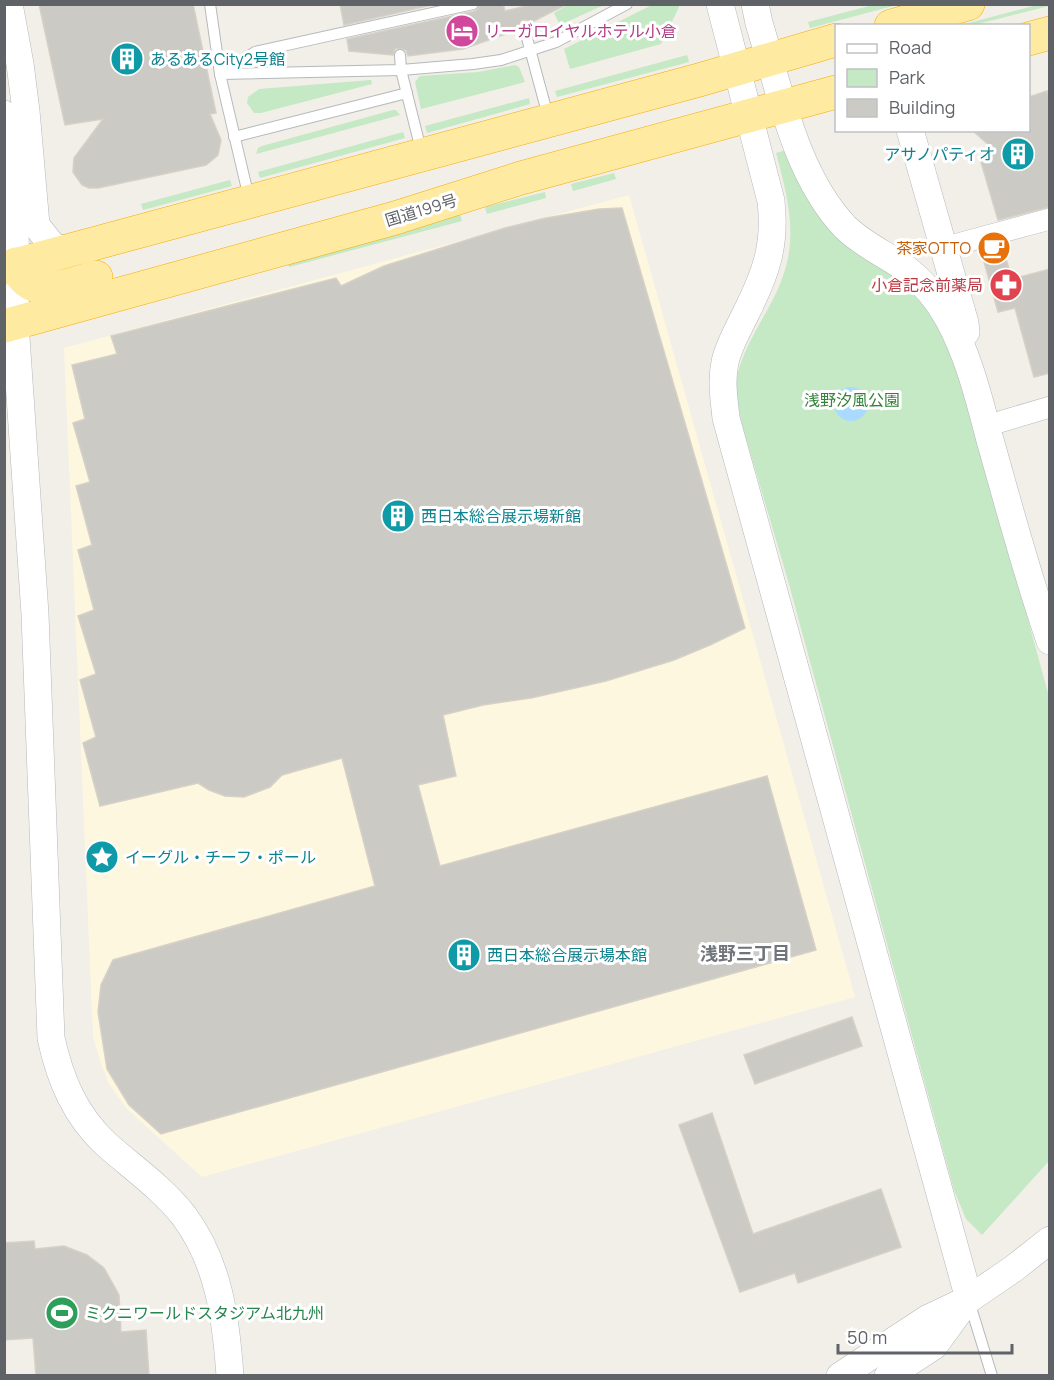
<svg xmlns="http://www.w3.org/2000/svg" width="1054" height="1380" font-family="Manrope,'Noto Sans JP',sans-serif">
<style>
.commercial{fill:#fef7e0}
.green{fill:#c5e8c5}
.water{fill:#aadaff}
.building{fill:#cccac5;stroke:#d6d1c6;stroke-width:1.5}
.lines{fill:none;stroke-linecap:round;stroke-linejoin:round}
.service-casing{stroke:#b5b8bc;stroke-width:12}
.minor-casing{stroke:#b5b8bc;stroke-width:22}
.tertiary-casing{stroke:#b5b8bc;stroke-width:28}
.trunk-casing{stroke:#f9ab00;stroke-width:34}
.service{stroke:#fff;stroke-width:10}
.minor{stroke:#fff;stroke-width:21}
.tertiary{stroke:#fff;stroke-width:27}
.trunk{stroke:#feeaa1;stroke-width:33}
.labels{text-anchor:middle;stroke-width:6;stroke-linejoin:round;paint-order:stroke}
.hotel-label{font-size:16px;fill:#b23c85;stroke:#fff;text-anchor:start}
.culture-label{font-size:16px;fill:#0d838f;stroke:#fff;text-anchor:start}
.street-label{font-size:16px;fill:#5f6368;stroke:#fff}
.food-label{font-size:16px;fill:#c56008;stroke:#fff;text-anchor:end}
.health-label{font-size:16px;fill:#be3a42;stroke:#fff;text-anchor:end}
.park-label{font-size:16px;fill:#348238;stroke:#fff}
.leisure-label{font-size:16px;fill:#27864d;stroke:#fff;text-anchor:start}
.neighbourhood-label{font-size:18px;font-weight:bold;fill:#70757a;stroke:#fff}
</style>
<rect width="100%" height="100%" fill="#f1efe8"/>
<!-- commercial -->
<polygon class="commercial" points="629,195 855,997 202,1177 126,1108 109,1084 100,1061 93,1036 64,348"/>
<!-- green -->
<g class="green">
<polygon points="569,4 604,4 604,5 560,25 554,13"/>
<polygon points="654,4 679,5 679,7 661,44 570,69 564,49"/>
<polygon points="873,5 897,5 810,28 808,22"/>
<polygon points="1037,5 1049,6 974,25 961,25"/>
<polygon points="687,55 689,62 557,97 555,91"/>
<polygon points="515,65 519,67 525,82 421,109 415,82 420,76 478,72"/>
<polygon points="371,80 372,84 261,113 254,113 247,103 248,97 259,89"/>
<polygon points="529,98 530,104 427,133 425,126"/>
<polygon points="393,110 396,110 400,115 256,154 258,148 262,146"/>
<polygon points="403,132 405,138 260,178 258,172"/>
<path d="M790 149 916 289 955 350 1049 697V1161L982 1235 966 1219 954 1190 787 577 743 428C739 411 734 389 738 372 749 332 780 300 788 258 795 222 785 187 776 153Z"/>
<polygon points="614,173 616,179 573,191 571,184"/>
<polygon points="230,180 232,186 143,210 141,204"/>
<polygon points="545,192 546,198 487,214 485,207"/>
<polygon points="460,214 462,221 289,267 287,262"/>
</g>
<!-- water -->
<circle class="water" cx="851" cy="404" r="17"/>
<!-- building -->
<g class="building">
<polygon points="39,4 193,4 216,113 210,114 221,140 218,155 206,165 98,188 89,188 82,185 73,172 74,158 103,119 65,125"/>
<polygon points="340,4 436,4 344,25"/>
<polygon points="480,4 503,4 505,11 535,4 567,4 530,23 526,20 522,20 517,25 517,30 463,49 408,56 406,50 400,48 395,49 393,55 349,51 347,39 475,11 478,9"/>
<polygon points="1047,91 1050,101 1050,207 998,220 981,162 991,147 972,130 1029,130 1029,97"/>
<polygon points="622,208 745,628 710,645 674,660 606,681 531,698 483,705 443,715 456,776 418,785 440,866 767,776 816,950 161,1134 129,1105 107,1069 98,1012 101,985 113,960 375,886 342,758 282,775 270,787 244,797 225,796 209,790 198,783 100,806 83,743 96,737 80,680 96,674 78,616 94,610 78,550 92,545 76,486 90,482 73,423 85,419 72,365 117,354 111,336 336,278 341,286 384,266 505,228 546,218 599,209"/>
<polygon points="1002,245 1012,279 1050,269 1050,373 1034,377 1015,308 998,312 981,251"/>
<polygon points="852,1017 862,1046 755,1084 744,1055"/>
<polygon points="712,1113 753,1234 881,1189 901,1247 798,1283 795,1273 740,1292 679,1125"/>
<polygon points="34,1241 35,1249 64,1246 87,1255 104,1268 119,1295 121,1332 146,1330 149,1376 36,1376 33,1338 4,1340 4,1243"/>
</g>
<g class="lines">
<!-- service casing -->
<g class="service-casing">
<g id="service">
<polyline points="210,4 220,74 249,198"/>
<polyline points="524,27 548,116"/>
<polyline points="400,55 401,70 421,150"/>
<polyline points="220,74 401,70 473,64 501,60 556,42 627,4"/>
<polyline points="220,74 255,52 473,4"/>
<polyline points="234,137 407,93"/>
<polyline points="969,1301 992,1376"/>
</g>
</g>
<!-- minor casing -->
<g class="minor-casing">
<g id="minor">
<polyline points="943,248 1050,219"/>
<polyline points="986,426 1050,407"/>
</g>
</g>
<!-- tertiary casing -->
<g class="tertiary-casing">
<g id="tertiary">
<polyline points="9,4 20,64 26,111 36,225 51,244 56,248 71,250"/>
<path d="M720 4 771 201C776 245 766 273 747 311 739 328 729 344 725 362 721 381 724 399 726 418L969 1299"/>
<path d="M755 4 759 23C780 91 795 174 845 227 862 244 885 254 905 268 923 282 938 299 949 320 969 357 979 399 990 440 1009 507 1027 575 1050 641"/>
<path d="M4 114 14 202 16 264 15 323 35 614 51 1038C60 1079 75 1116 107 1145 133 1168 162 1188 184 1216 219 1263 226 1319 230 1376"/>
<polyline points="910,130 965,323 966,332"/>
<polyline points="840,1376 927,1319 969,1299 1013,1269 1050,1240"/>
<polyline points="888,1376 934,1346 966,1302"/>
</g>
</g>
<!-- trunk casing -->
<g class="trunk-casing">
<g id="trunk">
<polyline points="891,26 968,4"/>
<polyline points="1028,39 1050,33"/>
<path d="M16 264C30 302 67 285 96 277"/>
<polyline points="4,268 699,80 836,40"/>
<polyline points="4,326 395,218 521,178 836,92"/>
</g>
</g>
<!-- service -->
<use href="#service" class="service"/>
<!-- minor -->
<use href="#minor" class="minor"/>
<!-- tertiary -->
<use href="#tertiary" class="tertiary"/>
<!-- trunk -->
<use href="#trunk" class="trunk"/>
</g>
<!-- icons -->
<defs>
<g id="hotel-disc" transform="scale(1.725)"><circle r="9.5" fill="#d1479c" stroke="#fff"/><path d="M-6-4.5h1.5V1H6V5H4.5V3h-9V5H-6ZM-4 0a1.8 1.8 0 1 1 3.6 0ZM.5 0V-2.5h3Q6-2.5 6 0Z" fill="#fff"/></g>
<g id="building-disc" transform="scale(1.725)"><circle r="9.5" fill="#0f9aa8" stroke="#fff"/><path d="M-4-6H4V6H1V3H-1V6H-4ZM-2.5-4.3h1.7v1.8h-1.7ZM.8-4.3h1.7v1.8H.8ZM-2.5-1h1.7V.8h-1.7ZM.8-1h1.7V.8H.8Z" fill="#fff"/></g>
<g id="cafe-disc" transform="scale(1.725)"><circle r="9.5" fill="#e8710a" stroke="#fff"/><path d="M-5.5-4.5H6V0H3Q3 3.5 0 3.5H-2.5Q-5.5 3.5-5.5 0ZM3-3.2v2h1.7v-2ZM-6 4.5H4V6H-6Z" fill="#fff"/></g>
<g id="pharmacy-disc" transform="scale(1.725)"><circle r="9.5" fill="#e0444e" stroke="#fff"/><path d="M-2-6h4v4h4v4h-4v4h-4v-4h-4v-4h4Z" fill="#fff"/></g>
<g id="sight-disc" transform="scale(1.725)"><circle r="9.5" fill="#0f9aa8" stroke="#fff"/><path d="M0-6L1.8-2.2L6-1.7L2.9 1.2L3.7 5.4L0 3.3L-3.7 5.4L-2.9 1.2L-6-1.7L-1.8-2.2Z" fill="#fff"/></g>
<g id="stadium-disc" transform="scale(1.725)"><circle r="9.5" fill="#2e9e5b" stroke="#fff"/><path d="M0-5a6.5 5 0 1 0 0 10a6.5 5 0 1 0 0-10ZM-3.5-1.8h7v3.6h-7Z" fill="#fff"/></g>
</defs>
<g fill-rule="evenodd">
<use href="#hotel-disc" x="462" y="31"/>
<use href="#building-disc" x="127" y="59"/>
<use href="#building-disc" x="1018" y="154"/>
<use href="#cafe-disc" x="994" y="248"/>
<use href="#pharmacy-disc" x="1006" y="285"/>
<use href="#building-disc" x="398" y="516"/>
<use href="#sight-disc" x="102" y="857"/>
<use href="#building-disc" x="464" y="955"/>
<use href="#stadium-disc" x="62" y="1313"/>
</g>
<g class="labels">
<!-- hotel labels -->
<g class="hotel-label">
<text x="485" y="37">リーガロイヤルホテル小倉</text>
</g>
<!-- culture labels -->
<g class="culture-label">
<text x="150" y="65">あるあるCity2号館</text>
<text x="995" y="160" text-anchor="end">アサノパティオ</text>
<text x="421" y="522">西日本総合展示場新館</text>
<text x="125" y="863">イーグル・チーフ・ポール</text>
<text x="487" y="961">西日本総合展示場本館</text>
</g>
<!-- street labels -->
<g class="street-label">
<text transform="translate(421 210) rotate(-17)" y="6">国道199号</text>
</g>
<!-- food labels -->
<g class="food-label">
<text x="971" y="254">茶家OTTO</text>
</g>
<!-- health labels -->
<g class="health-label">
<text x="983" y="291">小倉記念前薬局</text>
</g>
<!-- park labels -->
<g class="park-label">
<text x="852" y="406">浅野汐風公園</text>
</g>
<!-- leisure labels -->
<g class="leisure-label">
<text x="85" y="1319">ミクニワールドスタジアム北九州</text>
</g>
<!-- neighbourhood labels -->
<g class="neighbourhood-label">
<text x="745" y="960">浅野三丁目</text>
</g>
</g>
<!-- border -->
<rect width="1054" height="1380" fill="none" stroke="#5f6368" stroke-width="12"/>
<!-- legend -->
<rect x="835" y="24" width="195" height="108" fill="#ffffff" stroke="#bfc1c3" stroke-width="1.5"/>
<rect x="847" y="44" width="30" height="9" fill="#ffffff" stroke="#bfc1c3" stroke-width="1.5"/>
<text x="889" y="54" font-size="18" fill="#5f6368">Road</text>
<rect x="847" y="69" width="30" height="18" fill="#c5e8c5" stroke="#bfc1c3" stroke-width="1.5"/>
<text x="889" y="84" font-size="18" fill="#5f6368">Park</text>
<rect x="847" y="99" width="30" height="18" fill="#cccac5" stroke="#bfc1c3" stroke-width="1.5"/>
<text x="889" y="114" font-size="18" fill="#5f6368">Building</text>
<!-- scale -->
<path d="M838 1344v9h174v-9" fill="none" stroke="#5f6368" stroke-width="3"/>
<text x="847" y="1344" font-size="18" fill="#5f6368" stroke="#ffffff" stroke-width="4.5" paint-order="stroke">50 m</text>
</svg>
